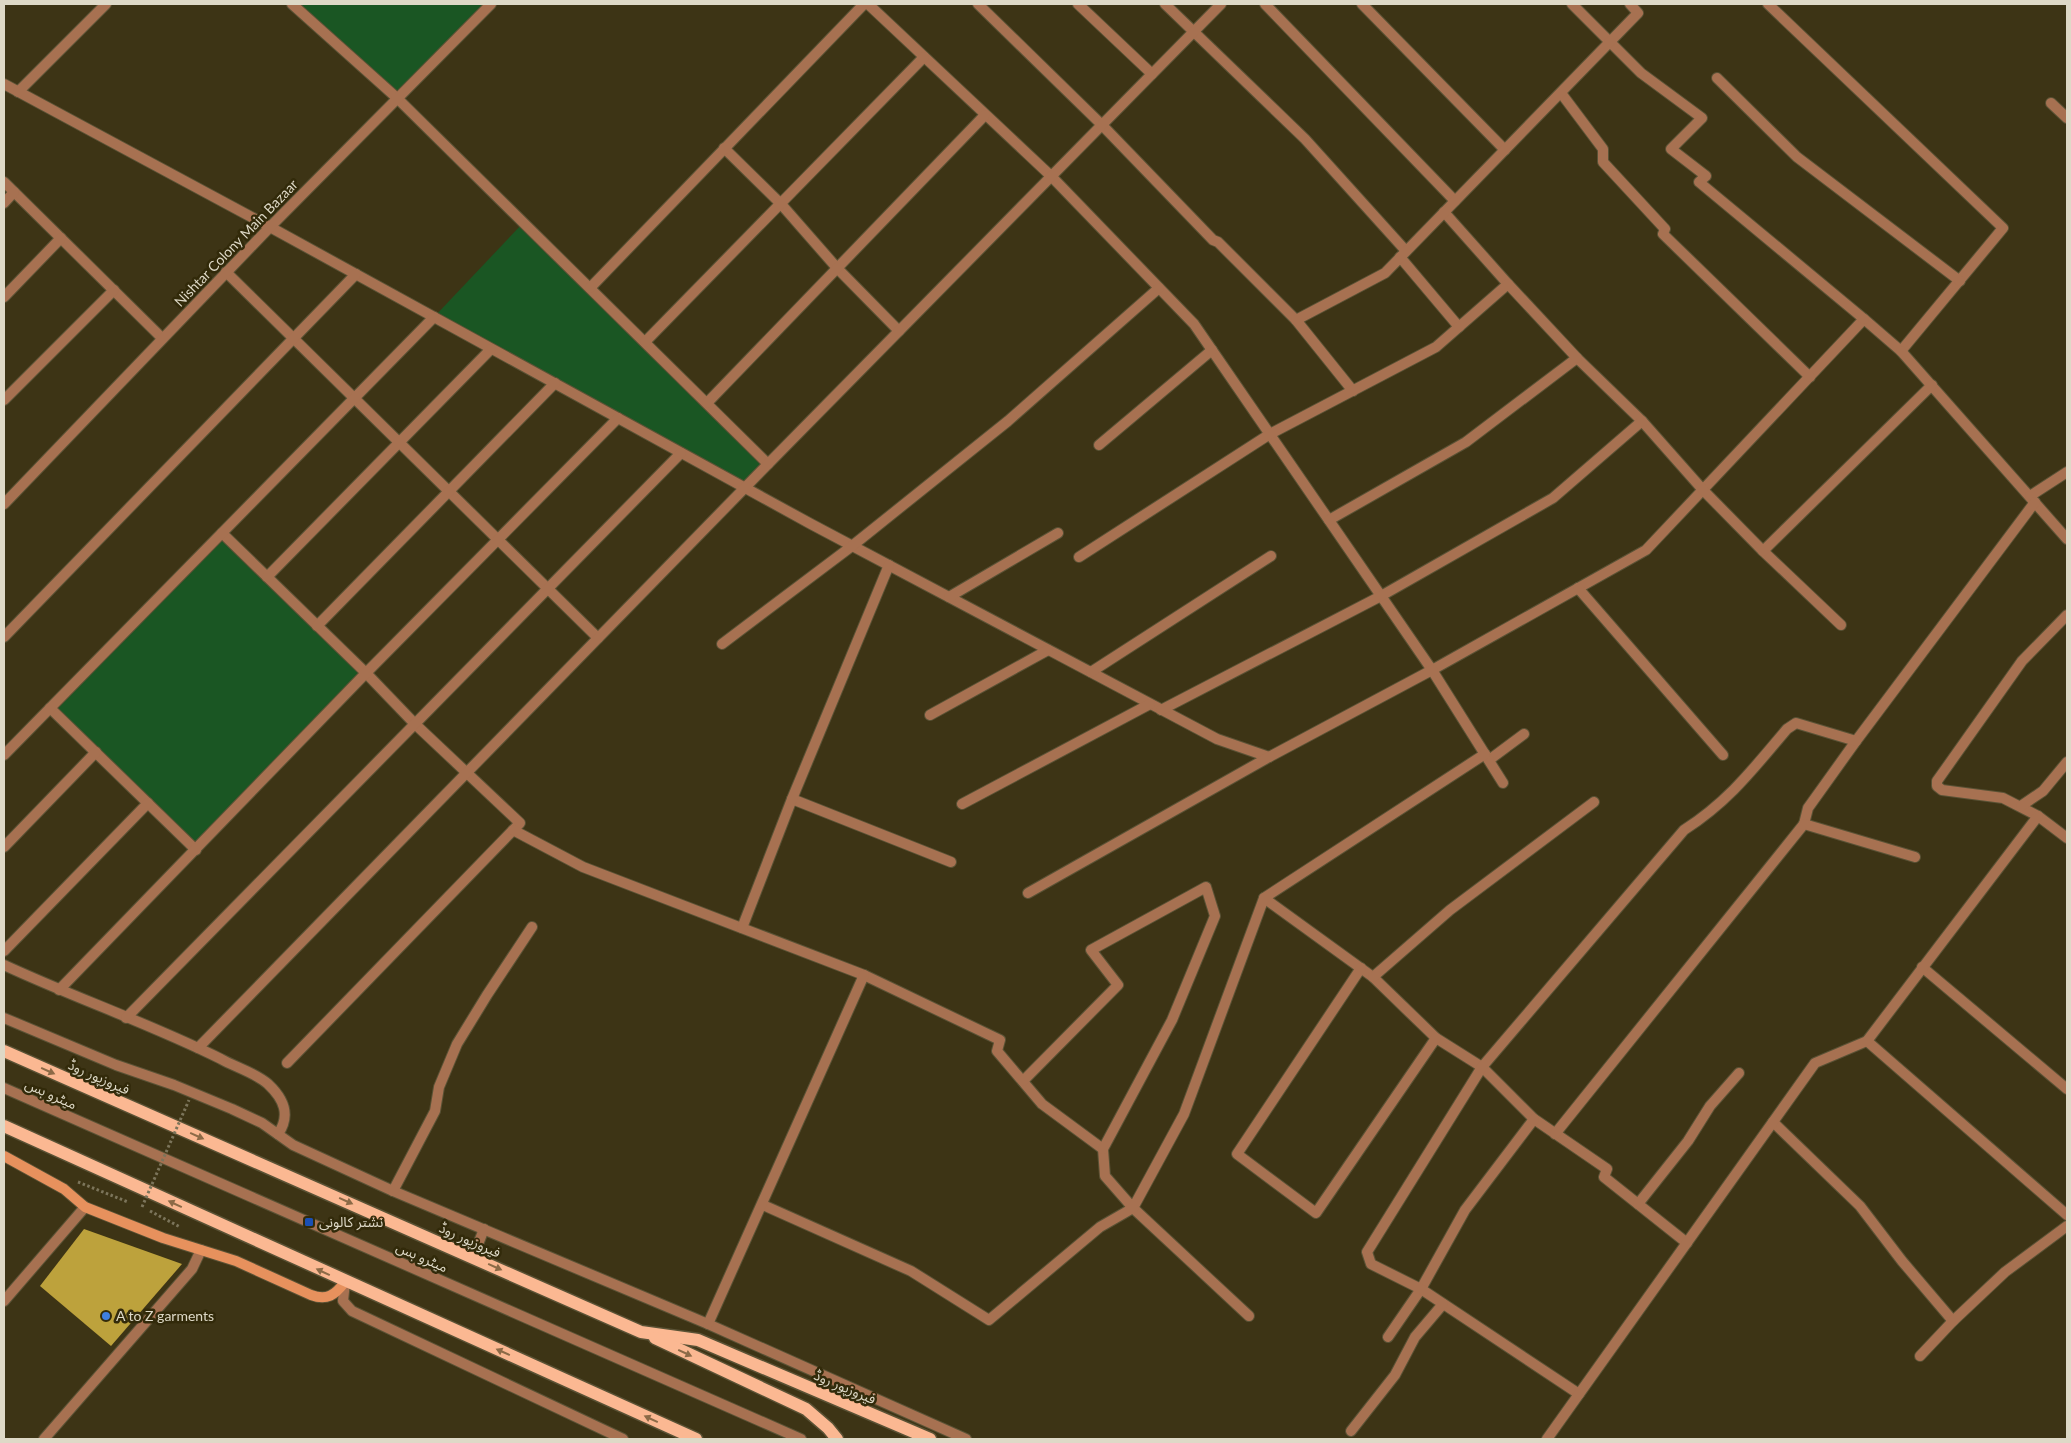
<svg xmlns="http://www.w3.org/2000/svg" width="2071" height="1443" font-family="Lato,'Noto Sans Arabic',sans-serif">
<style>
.green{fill:#1a5623}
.building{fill:#bda23c}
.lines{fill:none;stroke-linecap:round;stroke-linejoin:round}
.lane-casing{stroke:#5a5235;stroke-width:12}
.street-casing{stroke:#5a5235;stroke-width:12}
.secondary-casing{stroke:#5a5235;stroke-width:12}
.primary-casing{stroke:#5a5235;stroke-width:15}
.path{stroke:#7c755b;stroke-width:3;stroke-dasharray:2.5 2.5;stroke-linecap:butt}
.lane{stroke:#a77151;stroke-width:10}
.street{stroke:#a77151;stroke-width:10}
.secondary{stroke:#e7915d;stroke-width:10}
.primary{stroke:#fbb892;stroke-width:12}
.path-bridge{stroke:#7c755b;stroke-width:3;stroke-dasharray:2.5 2.5;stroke-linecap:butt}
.oneway{fill:#8c6a47}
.transit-dot{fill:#1a4fb4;stroke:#322a0a;stroke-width:2}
.shop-dot{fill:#3f7fe0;stroke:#322a0a;stroke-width:2}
.labels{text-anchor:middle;stroke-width:5;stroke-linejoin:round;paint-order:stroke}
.street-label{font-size:14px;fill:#ded9c7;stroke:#322a0a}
.poi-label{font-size:14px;fill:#ded9c7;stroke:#322a0a;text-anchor:start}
</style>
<rect width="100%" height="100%" fill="#3d3415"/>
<!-- green -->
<g class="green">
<polygon points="292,4 491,4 397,98"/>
<polygon points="523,223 768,464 745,487 434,317"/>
<polygon points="222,533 366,673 196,850 50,708"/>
</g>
<!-- building -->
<polygon class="building" points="84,1229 182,1264 111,1346 40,1286"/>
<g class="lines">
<!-- lane casing -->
<g class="lane-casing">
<g id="lane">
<polyline points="4,1088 801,1439"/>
<polyline points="345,1282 343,1301 352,1311 623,1439"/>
</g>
</g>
<!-- street casing -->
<g class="street-casing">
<g id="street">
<polyline points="292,4 397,98 768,464"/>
<polyline points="868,4 1051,176 1194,324 1432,670 1646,550 1864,319 1901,351 2003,228 1768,4"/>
<polyline points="978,4 1102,125 1213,240 1218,242 1296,320"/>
<polyline points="1078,4 1152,74"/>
<polyline points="1165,4 1305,139 1406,251"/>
<polyline points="1265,4 1455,201"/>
<polyline points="1362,4 1505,150"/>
<polyline points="1572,4 1641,73 1702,118 1671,149 1706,176 1699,182 1864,319"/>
<polyline points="1717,78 1797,157 1960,281"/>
<polyline points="4,84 270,227 811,524 1217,739 1269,757"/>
<polyline points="18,92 106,4"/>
<polyline points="1561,93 1603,149 1603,162 1665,229 1663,234 1810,377"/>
<polyline points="2051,103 2067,118"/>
<polyline points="724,148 781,204 837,268 899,331"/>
<polyline points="4,182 162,338"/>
<polyline points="4,203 14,192"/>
<polyline points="1444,212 1508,284"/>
<polyline points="1400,257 1459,327"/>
<path d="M226 272C350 394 474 516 598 638"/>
<polyline points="590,288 864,4"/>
<polyline points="4,297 61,238"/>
<polyline points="645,342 924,57"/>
<polyline points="1901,351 2067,539"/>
<polyline points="1353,391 1296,320 1385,273 1638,13 1630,4"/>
<polyline points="4,400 114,290"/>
<polyline points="707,403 985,115"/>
<polyline points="1099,445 1212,350"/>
<polyline points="2030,496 2067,472"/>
<polyline points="4,504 270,227 491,4"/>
<polyline points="1329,520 1466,442 1577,358 1642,421"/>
<polyline points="222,533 366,673 415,724 520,823 287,1063"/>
<polyline points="1763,551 1841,625"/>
<polyline points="1079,557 1270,434 1436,347 1508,284 1577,358"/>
<polyline points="267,577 491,349"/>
<polyline points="1578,588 1723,755"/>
<polyline points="949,597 1058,533"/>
<polyline points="2067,615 2022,661 1937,781 1937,786 1942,790 2003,798 2038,816 2067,838"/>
<polyline points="317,626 555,383"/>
<polyline points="4,637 356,274"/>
<polyline points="722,644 852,546 1008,421 1159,288"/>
<polyline points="1091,672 1271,556"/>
<polyline points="50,708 196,850"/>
<polyline points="1161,710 1381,596 1553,498 1642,421 1703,490 1763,551 1932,385"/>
<polyline points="930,715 1048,650"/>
<polyline points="4,755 434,317"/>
<polyline points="1489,760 1524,734"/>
<polyline points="792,799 951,862"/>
<polyline points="962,804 1150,704"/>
<polyline points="2021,806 2043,791 2067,762"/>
<polyline points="1804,824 1808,808 1856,741 2035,502"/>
<polyline points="513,830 583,867 864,975 1000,1040 997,1051 1042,1104 1103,1149 1105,1176 1133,1208 1249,1316"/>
<polyline points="4,847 96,752"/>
<polyline points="1028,893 1269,757 1432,670 1503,783"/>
<polyline points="1264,898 1373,977 1436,1038 1482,1067 1534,1119 1607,1169 1604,1177 1687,1243"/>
<polyline points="742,928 792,799 889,565"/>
<polyline points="4,951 148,803"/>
<path d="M4 965C75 998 151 1024 221 1059 235 1067 256 1073 268 1084 284 1099 291 1115 278 1134"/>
<polyline points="1922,967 2067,1089"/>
<polyline points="1361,968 1237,1154 1316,1213 1436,1038"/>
<polyline points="1373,977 1450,910 1594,802"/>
<polyline points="59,990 366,673 618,418"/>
<polyline points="4,1018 116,1065 174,1085 232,1109 262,1123 293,1145 393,1191 708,1324 966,1439"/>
<polyline points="126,1018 681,453"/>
<polyline points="1867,1041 2067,1215"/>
<polyline points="198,1048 768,464 1221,4"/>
<polyline points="1023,1081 1118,985 1091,950 1206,887 1215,916 1172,1020 1103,1149"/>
<polyline points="1773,1122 1860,1206 1902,1261 1953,1321"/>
<polyline points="1555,1134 1804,824 1915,857"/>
<polyline points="393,1191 435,1111 439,1087 457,1044 487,995 532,927"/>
<polyline points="1638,1204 1688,1141 1710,1106 1739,1073"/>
<polyline points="763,1205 911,1271 989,1320 1100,1227 1133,1208 1184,1114 1264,898 1485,754"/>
<polyline points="473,1257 484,1229"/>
<polyline points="4,1301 85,1207"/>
<polyline points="708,1324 864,975"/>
<polyline points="1388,1337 1421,1289 1465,1210 1534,1119"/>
<polyline points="1920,1356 1953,1321 2005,1272 2067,1226"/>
<path d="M1579 1394 1421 1289 1371 1264 1367 1252 1482 1067 1684 830C1729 801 1753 769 1787 729L1796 723 1856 741"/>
<polyline points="1351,1431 1395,1375 1415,1337 1443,1304"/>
<polyline points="44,1439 192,1269 201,1250"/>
<polyline points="1547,1439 1815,1063 1867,1041 2038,816"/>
</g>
</g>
<!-- secondary casing -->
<g class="secondary-casing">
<path id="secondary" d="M4 1156 64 1189 85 1207 163 1238 236 1261 311 1295C327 1301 335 1295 345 1282"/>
</g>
<!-- primary casing -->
<g class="primary-casing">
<g id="primary">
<polyline points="4,1051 641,1332 698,1340 930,1439"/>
<polyline points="4,1126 696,1439"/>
<polyline points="655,1338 806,1409 828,1428 837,1439"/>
</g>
</g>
<!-- path -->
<g class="path">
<polyline points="78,1182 128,1202"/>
<polyline points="150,1211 180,1227"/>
</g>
<!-- lane -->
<use href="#lane" class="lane"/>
<!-- street -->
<use href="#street" class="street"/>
<!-- secondary -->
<use href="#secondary" class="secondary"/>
<!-- primary -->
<use href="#primary" class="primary"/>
<!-- path-bridge -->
<polyline class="path-bridge" points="142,1207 189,1100"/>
</g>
<!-- one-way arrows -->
<defs><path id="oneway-solid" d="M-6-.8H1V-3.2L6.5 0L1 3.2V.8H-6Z" transform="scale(1.25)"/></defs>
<g class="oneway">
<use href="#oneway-solid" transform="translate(48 1071) rotate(24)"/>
<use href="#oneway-solid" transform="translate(197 1136) rotate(24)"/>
<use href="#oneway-solid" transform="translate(346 1201) rotate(24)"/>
<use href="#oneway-solid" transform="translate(175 1204) rotate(-155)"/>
<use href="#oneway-solid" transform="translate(495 1267) rotate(24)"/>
<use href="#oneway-solid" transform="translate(323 1272) rotate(-155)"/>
<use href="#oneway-solid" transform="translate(503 1352) rotate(-156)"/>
<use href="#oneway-solid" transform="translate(685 1353) rotate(25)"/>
<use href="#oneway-solid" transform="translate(651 1419) rotate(-155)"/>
</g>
<!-- markers -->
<rect class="transit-dot" x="304" y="1217" width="10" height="10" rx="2.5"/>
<circle class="shop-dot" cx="106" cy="1316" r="5"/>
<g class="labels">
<!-- street labels -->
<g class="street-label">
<text transform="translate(236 243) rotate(-46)" y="5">Nishtar Colony Main Bazaar</text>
<text transform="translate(99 1077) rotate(24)" y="5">فیروزپور روڈ</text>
<text transform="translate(51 1094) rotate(24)" y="5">میٹرو بس</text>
<text transform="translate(470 1240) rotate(24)" y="5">فیروزپور روڈ</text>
<text transform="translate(422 1257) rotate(24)" y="5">میٹرو بس</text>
<text transform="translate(845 1387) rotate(23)" y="5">فیروزپور روڈ</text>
</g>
<!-- poi labels -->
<g class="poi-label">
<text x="319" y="1227">نشتر کالونی</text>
<text x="116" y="1321">A to Z garments</text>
</g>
</g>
<!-- border -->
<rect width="2071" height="1443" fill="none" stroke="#ded9c7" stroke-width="10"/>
</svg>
